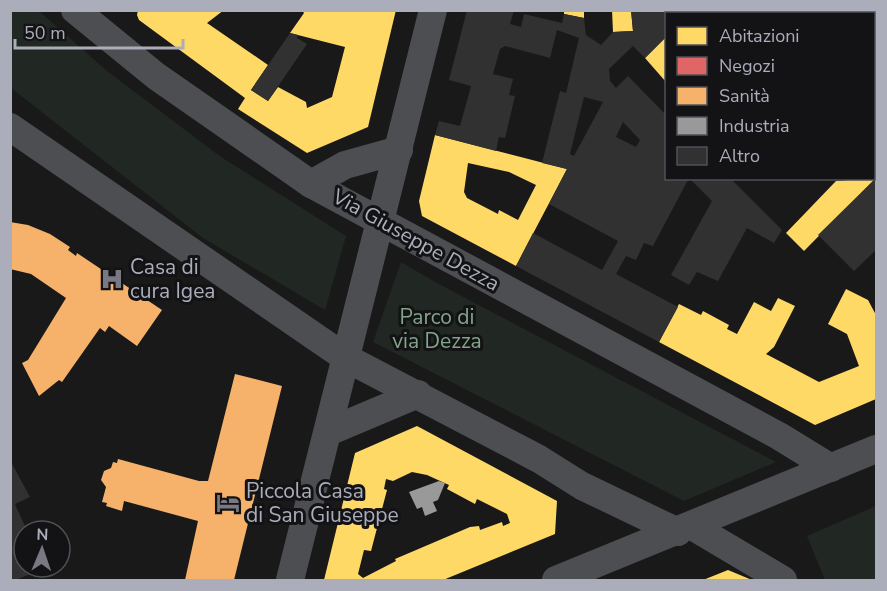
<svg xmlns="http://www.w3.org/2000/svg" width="887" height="591" font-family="'Nunito Sans',sans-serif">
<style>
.green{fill:#212823}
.homes{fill:#ffd966;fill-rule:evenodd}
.shops{fill:#e06666}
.health{fill:#f6b26b}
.industry{fill:#999}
.building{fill:#313131;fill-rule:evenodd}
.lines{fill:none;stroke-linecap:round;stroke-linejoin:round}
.minor{stroke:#4d4e52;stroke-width:28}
.tram{stroke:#4e4f52;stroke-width:1.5}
.labels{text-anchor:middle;stroke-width:6;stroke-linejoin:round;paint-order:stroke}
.street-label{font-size:21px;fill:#abadba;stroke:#131315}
.poi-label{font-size:21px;fill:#abadba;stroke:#131315;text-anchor:start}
.park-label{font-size:21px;fill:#82a489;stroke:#131315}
</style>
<rect width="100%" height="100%" fill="#191919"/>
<!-- green -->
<g class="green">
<polygon points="10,11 39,11 107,71 221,157 346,236 325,310 203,238 11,88"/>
<polygon points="401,262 437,283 776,462 684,501 373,342"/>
<polygon points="876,506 876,580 825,580 807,536"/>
</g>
<!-- homes -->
<g class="homes">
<polygon points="138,10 224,10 207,23 268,65 251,90 268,101 278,87 306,102 307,108 332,97 345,47 290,33 304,13 302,10 396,10 368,127 307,153 238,109 245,98 139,20 137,15"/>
<polygon points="564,10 584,10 584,18 564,14"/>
<polygon points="612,10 631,10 633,31 613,32"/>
<polygon points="732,10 788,10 785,14 729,14"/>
<polygon points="666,37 666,82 645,58"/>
<path d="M435 135 567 169 516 266 422 216 419 201ZM468 163 509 172 536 185 518 220 499 210 498 214 467 198 464 192Z"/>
<polygon points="876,141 876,178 804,251 786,233 836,181 874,178 874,142"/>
<polygon points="846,289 868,300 876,315 876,399 815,425 659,342 679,304 701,315 703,311 729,325 727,329 737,334 754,302 771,311 778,298 795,306 774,347 766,354 819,382 859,366 847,334 828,324"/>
<path d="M417 426 557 501 555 534 443 580H324L355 453ZM412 472 427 475 449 485 447 489 475 504 477 499 507 514 510 523 503 526 502 522 480 530 479 526 470 527 395 559 396 561 363 578 358 574 364 550 371 551 387 490 384 489 386 479 393 481Z"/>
<polygon points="728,570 752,580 703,580"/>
</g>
<!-- shops -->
<polygon class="shops" points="874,84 876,87 876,120 874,117"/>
<!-- health -->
<g class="health">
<polygon points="10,222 28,225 50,234 70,247 68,250 76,256 77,253 162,310 137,346 109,326 105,332 100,328 62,382 59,380 39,396 22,363 28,360 66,298 31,274 10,269"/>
<polygon points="235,374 282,386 234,580 185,580 198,521 124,501 122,511 106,506 107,503 102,502 106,487 101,480 104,471 111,468 113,462 117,463 118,459 199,481 208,481"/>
</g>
<!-- industry -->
<polygon class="industry" points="439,481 445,483 438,500 433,502 437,511 425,516 422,507 417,509 409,492"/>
<!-- building -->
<g class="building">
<path d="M467 10H514L510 24 521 27 524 14 562 23 564 14 584 18 586 35 601 45 613 32 633 31 631 10H692L689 14H666V37L645 58 633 46 609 69 610 81 616 88 628 76 666 115V178H689L653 246 644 243 636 260 626 256 616 274 678 307 659 342 516 266 533 233 602 270 618 241 549 204 567 169 542 163 560 91 566 93 579 38 557 30 550 58 505 46 500 49 493 74 513 79 509 95 515 96 505 138 499 137 496 151 435 135 439 121 460 126 471 86 449 80ZM584 97 603 102 574 156 570 154ZM623 122 640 140 636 147 616 137Z"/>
<polygon points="290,33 298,35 297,38 307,44 268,101 251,90"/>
<polygon points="689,178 730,178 782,230 774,243 747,228 718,281 697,272 689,285 671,275 712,201"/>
<polygon points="876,178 876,250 854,271 818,235"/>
<polygon points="10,460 30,497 15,504 27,531 24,531 24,567 44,569 15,580 10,580"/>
</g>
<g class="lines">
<!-- minor -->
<g class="minor">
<polyline points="75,10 156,76 311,184 779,436 831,468"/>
<polyline points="846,10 849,14"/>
<polyline points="874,38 876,41"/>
<polyline points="10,127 346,358 539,459 582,486 678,532"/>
<polyline points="311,184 345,165 399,150"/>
<polyline points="328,432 418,394"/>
<polyline points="692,526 783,580"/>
<polyline points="290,580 433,10"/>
<polyline points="556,580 876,449"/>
</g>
<!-- tram -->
<g class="tram">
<polyline points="841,10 844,14"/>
<polyline points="856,10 859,14"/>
<polyline points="874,28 876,31"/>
<polyline points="874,43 876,46"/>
</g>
</g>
<!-- icons -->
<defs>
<g id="hospital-bare" transform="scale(1.8)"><path d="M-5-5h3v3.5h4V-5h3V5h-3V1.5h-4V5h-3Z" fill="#787982" stroke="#131315" stroke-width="2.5" paint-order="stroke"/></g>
<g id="hotel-bare" transform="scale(1.8)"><path d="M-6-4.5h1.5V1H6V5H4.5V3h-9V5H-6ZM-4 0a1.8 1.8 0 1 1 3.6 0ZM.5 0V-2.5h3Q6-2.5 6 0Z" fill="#787982" stroke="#131315" stroke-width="2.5" paint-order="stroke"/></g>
</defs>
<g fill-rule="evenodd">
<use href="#hospital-bare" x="112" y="279"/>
<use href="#hotel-bare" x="228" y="503"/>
</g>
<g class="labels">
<!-- street labels -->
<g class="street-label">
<text transform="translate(416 240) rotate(29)" y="7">Via Giuseppe Dezza</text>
</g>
<!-- poi labels -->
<g class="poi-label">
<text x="130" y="274">Casa di<tspan x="130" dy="24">cura Igea</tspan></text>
<text x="246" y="498">Piccola Casa<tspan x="246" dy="24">di San Giuseppe</tspan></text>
</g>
<!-- park labels -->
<g class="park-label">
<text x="437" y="324">Parco di<tspan x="437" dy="24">via Dezza</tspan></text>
</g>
</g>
<!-- border -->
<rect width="887" height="591" fill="none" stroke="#abadba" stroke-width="24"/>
<!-- legend -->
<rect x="665" y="12" width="210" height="168" fill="#131315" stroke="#505157" stroke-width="1.5"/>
<rect x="677" y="27" width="30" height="18" fill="#ffd966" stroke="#505157" stroke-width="1.5"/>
<text x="719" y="42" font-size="18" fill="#abadba">Abitazioni</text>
<rect x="677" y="57" width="30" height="18" fill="#e06666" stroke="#505157" stroke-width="1.5"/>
<text x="719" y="72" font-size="18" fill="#abadba">Negozi</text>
<rect x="677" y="87" width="30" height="18" fill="#f6b26b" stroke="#505157" stroke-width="1.5"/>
<text x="719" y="102" font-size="18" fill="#abadba">Sanità</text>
<rect x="677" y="117" width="30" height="18" fill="#999999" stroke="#505157" stroke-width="1.5"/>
<text x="719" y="132" font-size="18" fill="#abadba">Industria</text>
<rect x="677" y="147" width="30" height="18" fill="#313131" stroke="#505157" stroke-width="1.5"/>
<text x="719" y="162" font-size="18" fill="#abadba">Altro</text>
<!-- north arrow -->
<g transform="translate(42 549) rotate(2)"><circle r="28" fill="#131315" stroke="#505157" stroke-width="1.5"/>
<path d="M0-4.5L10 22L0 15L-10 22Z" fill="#787982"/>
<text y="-9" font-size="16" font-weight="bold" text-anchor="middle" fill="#abadba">N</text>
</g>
<!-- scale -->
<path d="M15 39v9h168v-9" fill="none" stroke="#abadba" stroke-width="3"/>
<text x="24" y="39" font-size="18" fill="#abadba" stroke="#131315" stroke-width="4.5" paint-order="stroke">50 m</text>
</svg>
